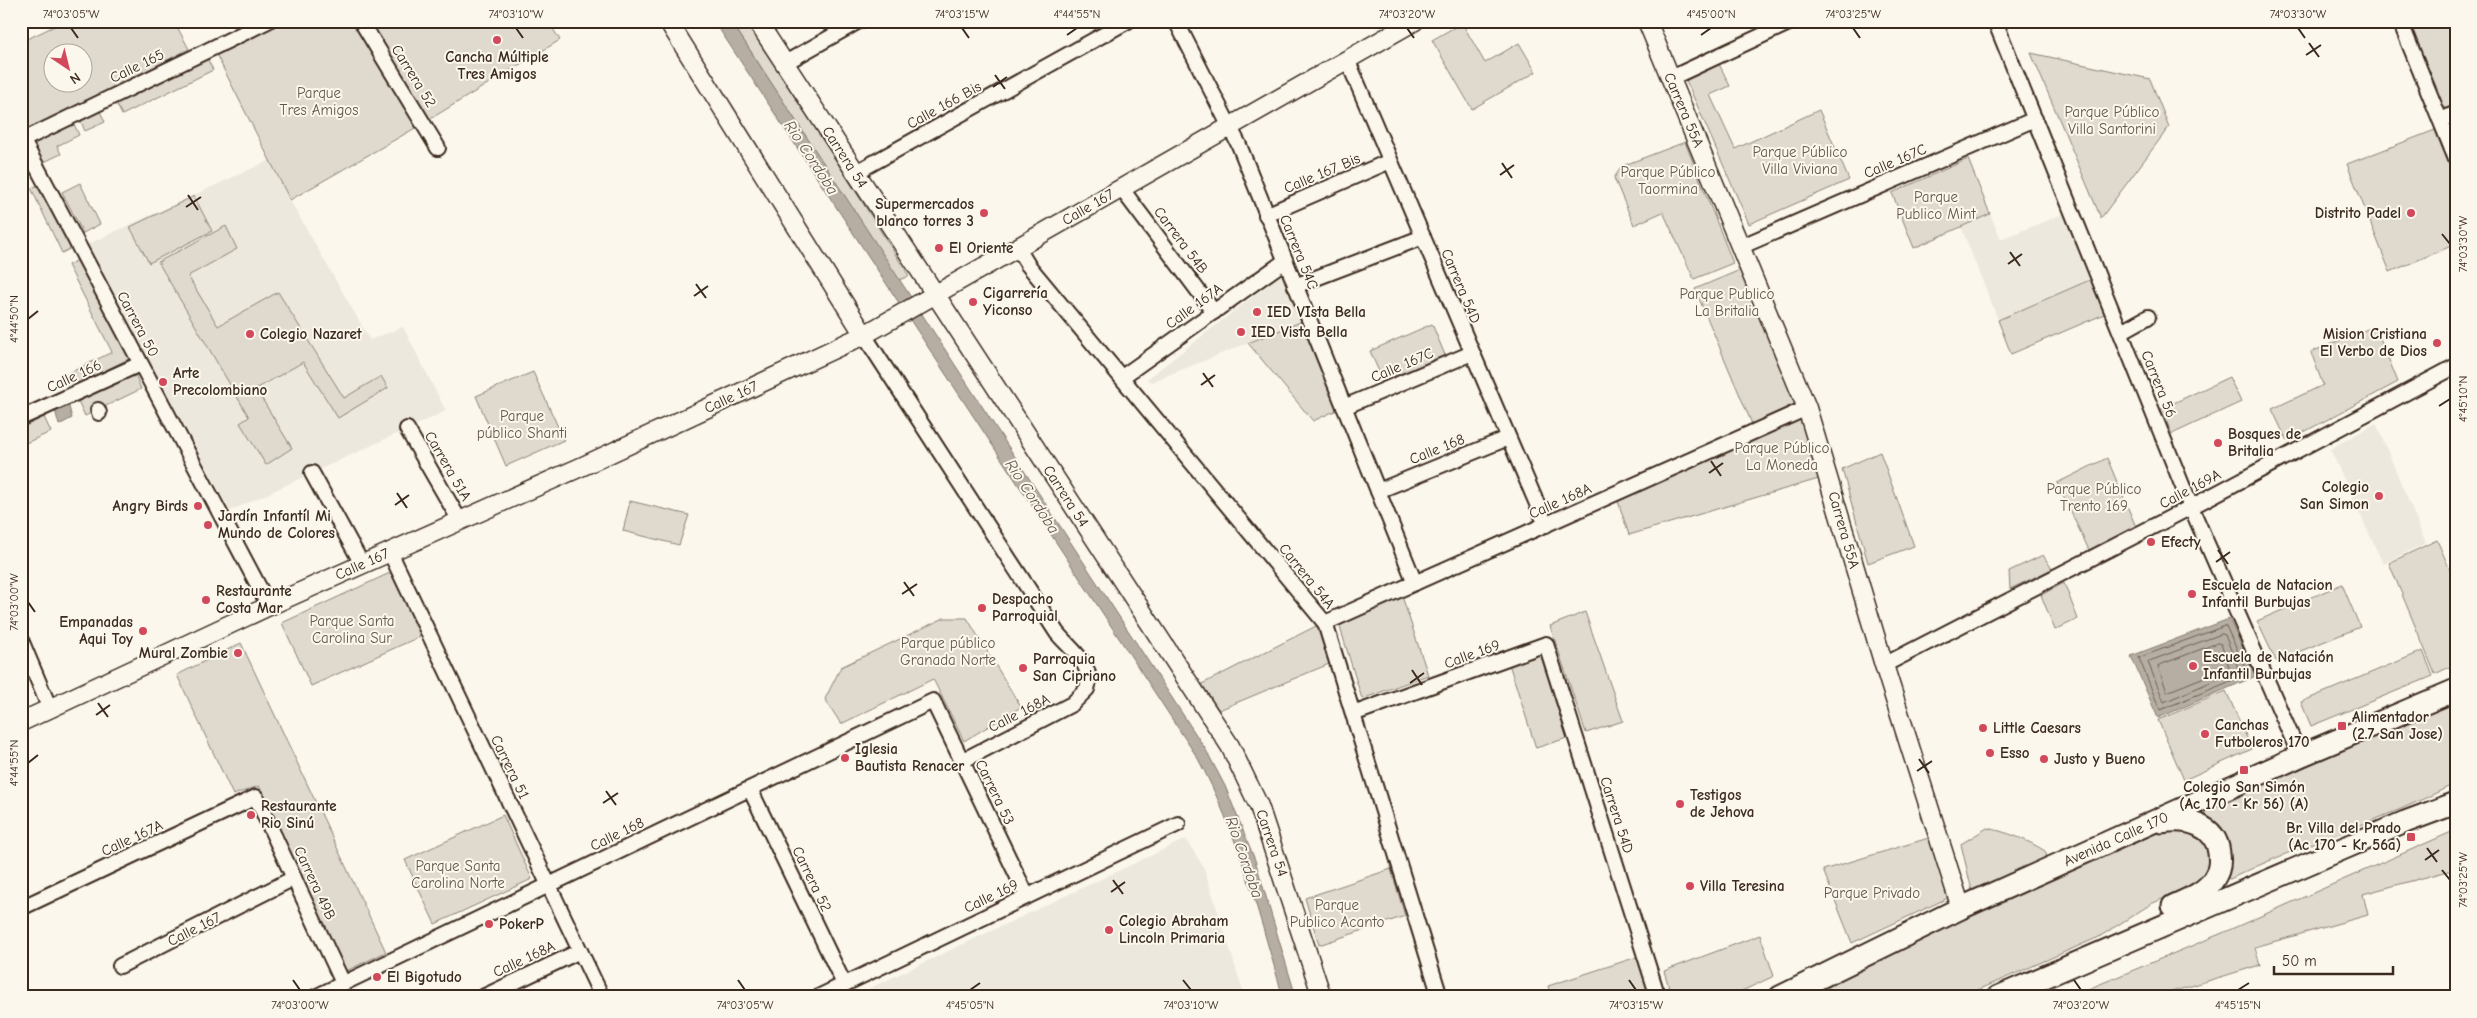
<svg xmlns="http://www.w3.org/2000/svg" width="2477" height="1018" font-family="'Comic Neue',sans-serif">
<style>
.built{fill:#ede8dd}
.green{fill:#dfd9ce;stroke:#8d8276;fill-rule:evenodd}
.water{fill:#b6aea2;stroke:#85796d}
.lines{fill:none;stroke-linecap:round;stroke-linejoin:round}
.shore{stroke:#6c5f53;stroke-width:1}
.minor-casing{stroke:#3b2a1e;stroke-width:18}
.tertiary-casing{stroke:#3b2a1e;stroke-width:21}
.primary-casing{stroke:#3b2a1e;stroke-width:25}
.minor{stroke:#fbf7ec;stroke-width:14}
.tertiary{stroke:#fbf7ec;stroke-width:18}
.primary{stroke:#fbf7ec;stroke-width:21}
.ticks{fill:none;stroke:#3b2a1e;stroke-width:2}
.poi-dot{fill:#d1495b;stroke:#fbf7ec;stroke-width:2}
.labels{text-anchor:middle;stroke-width:4;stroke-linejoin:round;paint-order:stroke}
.poi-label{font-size:15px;font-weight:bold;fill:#3b2a1e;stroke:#fbf7ec;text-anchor:start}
.street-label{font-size:15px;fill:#3b2a1e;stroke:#fbf7ec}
.park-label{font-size:15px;fill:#64564a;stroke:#fbf7ec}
.water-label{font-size:16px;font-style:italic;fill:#605246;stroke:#fbf7ec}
.neatline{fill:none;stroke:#3b2a1e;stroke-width:2}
.ticks-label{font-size:12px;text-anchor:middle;fill:#3b2a1e}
</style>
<rect width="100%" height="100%" fill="#fbf7ec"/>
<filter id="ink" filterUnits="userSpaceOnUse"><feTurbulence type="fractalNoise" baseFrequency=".02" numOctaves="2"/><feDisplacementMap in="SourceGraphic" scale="10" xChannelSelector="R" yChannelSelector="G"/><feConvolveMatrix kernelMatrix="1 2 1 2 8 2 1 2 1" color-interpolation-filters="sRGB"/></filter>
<g filter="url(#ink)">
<!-- built -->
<g class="built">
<polygon points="270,160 290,200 370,340 403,327 446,411 230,511 86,245"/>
<polygon points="2068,212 2092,279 1998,320 1961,227 1990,214 2001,239"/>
<polygon points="1279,276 1284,276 1287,280 1303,321 1151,382 1147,379"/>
<polygon points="2376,423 2426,543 2383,564 2330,449"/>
<polygon points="1186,839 1204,868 1245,997 862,997 860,993 868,989"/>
</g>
<!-- green -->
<g class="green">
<path d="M65 21H174L189 49 26 132 21 121V42ZM52 52H82V82H52Z"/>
<polygon points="285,21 352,21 417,127 290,200 216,54"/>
<polygon points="369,21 548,21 560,40 430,119"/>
<polygon points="731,21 748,21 909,276 899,280"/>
<polygon points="2423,21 2456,21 2456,113 2441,120 2403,29"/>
<polygon points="1462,23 1485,63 1519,43 1536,72 1472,109 1432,40"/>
<polygon points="2031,53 2150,79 2169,127 2101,218"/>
<polygon points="206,56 213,70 122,115 115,101"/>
<polygon points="1719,64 1730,86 1710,95 1735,149 1819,110 1849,180 1749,224 1686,80"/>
<polygon points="98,107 105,122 85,131 79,117"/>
<polygon points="72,120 79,135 57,146 61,154 40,164 29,142"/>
<polygon points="2435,130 2456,182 2456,244 2390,272 2347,164"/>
<polygon points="1685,142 1733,263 1694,279 1663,212 1634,225 1614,178 1622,166"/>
<polygon points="23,154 32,170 21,176 21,155"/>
<polygon points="1968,159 1990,214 1914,248 1892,193"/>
<polygon points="80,183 100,224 83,233 62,192"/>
<polygon points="42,184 73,247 62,253 31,188"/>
<polygon points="194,196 212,231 149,263 130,227"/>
<polygon points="226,226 237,249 188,276 218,326 278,292 344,398 381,376 388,388 338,418 303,362 256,389 292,448 266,465 240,423 249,417 158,262"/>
<polygon points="80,259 130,358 69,389 63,376 112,352 68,265"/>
<polygon points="1740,270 1796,403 1752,424 1695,289"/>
<polygon points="2092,279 2107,313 2011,354 1998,320"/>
<polygon points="1303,321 1337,410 1313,421 1248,343"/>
<polygon points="1432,324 1445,355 1383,381 1370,351"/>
<polygon points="2375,326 2398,382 2287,441 2272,409 2323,385 2311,352"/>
<polygon points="533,372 564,440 506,466 476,396"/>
<polygon points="135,374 141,389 85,416 78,401"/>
<polygon points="2229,377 2241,402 2172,434 2161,409"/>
<polygon points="1801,415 1822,478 1629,535 1617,498"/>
<polygon points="44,417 51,432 21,445 21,428"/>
<polygon points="1880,452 1914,546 1868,563 1842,469"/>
<polygon points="2107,458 2136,527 2089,550 2057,483"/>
<polygon points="630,501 689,515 679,545 623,531"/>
<polygon points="2437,540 2456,584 2456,664 2435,674 2389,563"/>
<polygon points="2043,555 2052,569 2010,589 2009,571"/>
<polygon points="392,572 421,636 311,686 282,623"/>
<polygon points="2064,583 2078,619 2055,630 2041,595"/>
<polygon points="2342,584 2360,627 2276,661 2257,621"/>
<polygon points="1402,596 1428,675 1362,699 1339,624"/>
<polygon points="1585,612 1623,721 1586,733 1550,626"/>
<polygon points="944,618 967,618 1021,707 964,741 933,679 841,724 825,699 841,667"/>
<polygon points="1320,624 1329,664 1219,710 1202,684"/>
<polygon points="241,643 386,952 346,971 259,786 233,795 177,675"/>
<polygon points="2423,651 2433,676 2311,726 2301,702"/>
<polygon points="1540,653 1567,738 1536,748 1509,664"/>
<polygon points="2226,691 2252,749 2184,780 2158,720"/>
<path d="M2456 698V783C2383 822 2303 842 2230 879L2227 878C2221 855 2228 819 2198 813Z"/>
<polygon points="503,815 532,879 435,924 405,860"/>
<path d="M1987 828C2007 832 2028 840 2045 851L2047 857 1972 891 1961 844Z"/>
<polygon points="2168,828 2201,836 2212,856 2208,872 2194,885 2151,904 2099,937 1962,997 1820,997 1830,986 1908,943 2098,855 2119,850"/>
<polygon points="2456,830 2456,869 2363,894 2368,915 2255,947 2260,965 2155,997 2069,997 2220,934"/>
<polygon points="1932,837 1950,897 1852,943 1823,870"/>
<polygon points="1391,869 1405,916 1319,945 1305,898"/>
<polygon points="1760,935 1774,976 1729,997 1672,997 1664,971"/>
<polygon points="1640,956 1654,997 1551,997 1548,986"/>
</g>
<!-- water -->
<g class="water">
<path d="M714 21H731L1206 750 1225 786 1255 860 1296 997H1283C1259 915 1238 832 1197 757Z"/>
<polygon points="68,403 72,418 59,425 55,410"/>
<polygon points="2229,619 2256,676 2158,718 2131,656"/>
</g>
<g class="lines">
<!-- shore -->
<g class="shore">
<polygon points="2226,626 2248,674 2160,710 2139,658"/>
<polygon points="2222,634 2225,635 2239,670 2164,702 2148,662"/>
<polygon points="2218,643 2221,644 2229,667 2167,692 2158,666"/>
</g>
<!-- minor casing -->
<g class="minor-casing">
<g id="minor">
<polyline points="361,21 438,148"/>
<polyline points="1176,21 1239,145 1415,583"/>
<polyline points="1995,21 2191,507 2300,756"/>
<polyline points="2400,21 2456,159"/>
<polyline points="1347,59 1546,525"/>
<polyline points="785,63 859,21"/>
<polyline points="1671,78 1793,21"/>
<polyline points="2441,120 2456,113"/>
<polyline points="21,137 269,606"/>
<polyline points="21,141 268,21"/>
<polyline points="855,173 1128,21"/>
<polyline points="1121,188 1214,312"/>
<polyline points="1266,215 1390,161"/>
<polyline points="1017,247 1028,265 1325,623 1440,997"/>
<polyline points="1740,247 2035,119"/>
<polyline points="1295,286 1423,237"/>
<polyline points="2121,332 2148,317"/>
<path d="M864 335 1057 633C1071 650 1095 665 1087 689L1072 704 962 761"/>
<polyline points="1122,377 1285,261"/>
<polyline points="1344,407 1472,353"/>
<polyline points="98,410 99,413"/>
<polyline points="21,418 140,364"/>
<polyline points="407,429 460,521"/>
<polyline points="312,473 362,564"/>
<polyline points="1378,491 1508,438"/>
<polyline points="390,552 602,997"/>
<polyline points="1325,623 1807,408"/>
<polyline points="21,640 50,709"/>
<polyline points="1884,665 2191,507 2456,366"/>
<polyline points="1353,714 1546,644 1658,997"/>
<polyline points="750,789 844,984"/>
<polyline points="21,908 256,797 343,983"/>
<polyline points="120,966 294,878"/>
<polyline points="315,997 933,701 1027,896"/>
<polyline points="483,997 580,951"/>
<polyline points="818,997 1178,824"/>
</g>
</g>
<!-- tertiary casing -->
<g class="tertiary-casing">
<g id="tertiary">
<polyline points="668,21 864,335"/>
<polyline points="757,21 1230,746 1259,806 1322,997"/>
<polyline points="1647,21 1807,408 1884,665 1961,908"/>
<polyline points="21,722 269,606 583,466 864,335 1415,21"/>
</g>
</g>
<!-- primary casing -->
<g class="primary-casing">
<g id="primary">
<path d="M2162 822C2186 818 2216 824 2219 853 2220 860 2220 868 2216 875 2208 892 2189 899 2173 906"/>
<polyline points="1780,997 1961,908 2300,756 2456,690"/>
<polyline points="1998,997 2405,822 2456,803"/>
</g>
</g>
<!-- minor -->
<use href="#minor" class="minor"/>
<!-- tertiary -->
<use href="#tertiary" class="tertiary"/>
<!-- primary -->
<use href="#primary" class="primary"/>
</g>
</g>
<!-- ticks -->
<path class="ticks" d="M71 28 78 38M516 28 523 38M962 28 969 38M1407 28 1414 38M1853 28 1860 38M2298 28 2305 38M1067 35 1077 28M1701 35 1711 28M2309 43 2319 57M2306 55 2321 45M995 75 1005 89M993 87 1007 77M1502 163 1512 178M1500 175 1514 165M188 195 198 210M186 207 201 197M2442 234 2450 244M2010 252 2020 266M2008 264 2022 254M696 284 706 298M694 296 708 286M28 319 38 311M1203 373 1213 387M1201 385 1215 375M2439 406 2450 399M1711 461 1721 476M1709 473 1723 463M397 493 407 508M395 505 409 495M2218 550 2228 564M2216 562 2230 552M904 582 914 596M902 594 917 584M28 602 35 612M1412 670 1422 685M1410 683 1424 673M98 703 108 717M96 715 110 705M1919 759 1929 773M28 763 38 755M1917 771 1932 761M606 791 616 805M603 803 618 793M2427 848 2437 862M2425 860 2439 850M2442 870 2450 880M1113 880 1123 894M1111 892 1125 882M293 980 300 990M738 980 745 990M1183 980 1191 990M1629 980 1636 990M2074 980 2081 990M970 990 980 983M2238 990 2249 983"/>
<!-- markers -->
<g class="poi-dot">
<circle cx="497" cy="40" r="5"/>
<circle cx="984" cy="213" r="5"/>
<circle cx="2411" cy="213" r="5"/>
<circle cx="939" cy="248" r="5"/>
<circle cx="973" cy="302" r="5"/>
<circle cx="1257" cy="312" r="5"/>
<circle cx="1241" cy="332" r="5"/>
<circle cx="250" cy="334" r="5"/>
<circle cx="2437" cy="343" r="5"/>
<circle cx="163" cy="382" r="5"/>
<circle cx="2218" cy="443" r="5"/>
<circle cx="2379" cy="496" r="5"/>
<circle cx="198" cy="506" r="5"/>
<circle cx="208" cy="525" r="5"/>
<circle cx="2151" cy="542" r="5"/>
<circle cx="2192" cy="594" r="5"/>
<circle cx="206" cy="600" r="5"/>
<circle cx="982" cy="608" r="5"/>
<circle cx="143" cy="631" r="5"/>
<circle cx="238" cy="653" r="5"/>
<circle cx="2193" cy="666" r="5"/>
<circle cx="1023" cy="668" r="5"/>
<rect x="2337" y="721" width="10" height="10" rx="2.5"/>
<circle cx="1983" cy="728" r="5"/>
<circle cx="2205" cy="734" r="5"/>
<circle cx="1990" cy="753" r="5"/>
<circle cx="845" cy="758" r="5"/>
<circle cx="2044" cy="759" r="5"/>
<rect x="2239" y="765" width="10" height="10" rx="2.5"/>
<circle cx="1680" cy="804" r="5"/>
<circle cx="251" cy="815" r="5"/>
<rect x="2406" y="832" width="10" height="10" rx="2.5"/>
<circle cx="1690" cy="886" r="5"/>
<circle cx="489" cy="924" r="5"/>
<circle cx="1109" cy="930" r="5"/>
<circle cx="377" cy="977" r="5"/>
</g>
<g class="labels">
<!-- poi labels -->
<g class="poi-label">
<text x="497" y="62" text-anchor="middle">Cancha Múltiple<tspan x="497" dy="17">Tres Amigos</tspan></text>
<text x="974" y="209" text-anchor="end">Supermercados<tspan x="974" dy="17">blanco torres 3</tspan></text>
<text x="2401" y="218" text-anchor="end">Distrito Padel</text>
<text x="949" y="253">El Oriente</text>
<text x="983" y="298">Cigarrería<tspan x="983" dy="17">Yiconso</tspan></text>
<text x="1267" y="317">IED VIsta Bella</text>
<text x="1251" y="337">IED Vista Bella</text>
<text x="260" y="339">Colegio Nazaret</text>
<text x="2427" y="339" text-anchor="end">Mision Cristiana<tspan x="2427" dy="17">El Verbo de Dios</tspan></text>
<text x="173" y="378">Arte<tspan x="173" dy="17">Precolombiano</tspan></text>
<text x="2228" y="439">Bosques de<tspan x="2228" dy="17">Britalia</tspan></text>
<text x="2369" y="492" text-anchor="end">Colegio<tspan x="2369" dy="17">San Simon</tspan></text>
<text x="188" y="511" text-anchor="end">Angry Birds</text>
<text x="218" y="521">Jardín Infantíl Mi<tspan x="218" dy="17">Mundo de Colores</tspan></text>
<text x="2161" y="547">Efecty</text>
<text x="2202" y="590">Escuela de Natacion<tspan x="2202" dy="17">Infantil Burbujas</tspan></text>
<text x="216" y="596">Restaurante<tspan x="216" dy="17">Costa Mar</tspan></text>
<text x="992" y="604">Despacho<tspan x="992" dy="17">Parroquial</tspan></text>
<text x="133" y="627" text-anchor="end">Empanadas<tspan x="133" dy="17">Aqui Toy</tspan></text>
<text x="228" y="658" text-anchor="end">Mural Zombie</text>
<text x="2203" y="662">Escuela de Natación<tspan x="2203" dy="17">Infantil Burbujas</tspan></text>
<text x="1033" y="664">Parroquia<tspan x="1033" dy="17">San Cipriano</tspan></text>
<text x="2352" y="722">Alimentador<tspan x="2352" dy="17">(2.7 San Jose)</tspan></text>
<text x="2215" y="730">Canchas<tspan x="2215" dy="17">Futboleros 170</tspan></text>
<text x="1993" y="733">Little Caesars</text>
<text x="855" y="754">Iglesia<tspan x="855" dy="17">Bautista Renacer</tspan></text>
<text x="2000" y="758">Esso</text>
<text x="2054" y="764">Justo y Bueno</text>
<text x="2244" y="792" text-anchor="middle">Colegio San Simón<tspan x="2244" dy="17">(Ac 170 - Kr 56) (A)</tspan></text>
<text x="1690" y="800">Testigos<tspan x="1690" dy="17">de Jehova</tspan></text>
<text x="261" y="811">Restaurante<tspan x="261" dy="17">Rio Sinú</tspan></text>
<text x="2401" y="833" text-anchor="end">Br. Villa del Prado<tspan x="2401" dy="17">(Ac 170 - Kr 56a)</tspan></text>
<text x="1700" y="891">Villa Teresina</text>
<text x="1119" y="926">Colegio Abraham<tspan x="1119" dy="17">Lincoln Primaria</tspan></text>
<text x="499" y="929">PokerP</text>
<text x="387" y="982">El Bigotudo</text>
</g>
<!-- street labels -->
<g class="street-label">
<text transform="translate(137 66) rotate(-26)" y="5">Calle 165</text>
<text transform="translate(414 76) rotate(58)" y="5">Carrera 52</text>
<text transform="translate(944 105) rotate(-29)" y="5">Calle 166 Bis</text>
<text transform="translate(1684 110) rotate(67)" y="5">Carrera 55A</text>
<text transform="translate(845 157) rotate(57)" y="5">Carrera 54</text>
<text transform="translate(1895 161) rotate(-23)" y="5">Calle 167C</text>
<text transform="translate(1322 173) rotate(-23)" y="5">Calle 167 Bis</text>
<text transform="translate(1088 207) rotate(-30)" y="5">Calle 167</text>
<text transform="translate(1181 240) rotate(53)" y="5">Carrera 54B</text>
<text transform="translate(1299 252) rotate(68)" y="5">Carrera 54C</text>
<text transform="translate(1461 286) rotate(67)" y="5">Carrera 54D</text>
<text transform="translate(1194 306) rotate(-36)" y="5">Calle 167A</text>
<text transform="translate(138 324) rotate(62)" y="5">Carrera 50</text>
<text transform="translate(1402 365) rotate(-23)" y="5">Calle 167C</text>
<text transform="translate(74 376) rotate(-25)" y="5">Calle 166</text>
<text transform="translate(2159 384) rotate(68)" y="5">Carrera 56</text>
<text transform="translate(731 397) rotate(-25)" y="5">Calle 167</text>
<text transform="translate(1437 449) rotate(-22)" y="5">Calle 168</text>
<text transform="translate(448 466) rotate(60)" y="5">Carrera 51A</text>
<text transform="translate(2190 489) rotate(-28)" y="5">Calle 169A</text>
<text transform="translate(1066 496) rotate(57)" y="5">Carrera 54</text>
<text transform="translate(1560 501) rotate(-24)" y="5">Calle 168A</text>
<text transform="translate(1844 530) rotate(74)" y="5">Carrera 55A</text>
<text transform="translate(362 564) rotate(-24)" y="5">Calle 167</text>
<text transform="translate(1307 576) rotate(51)" y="5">Carrera 54A</text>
<text transform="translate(1472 654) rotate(-20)" y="5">Calle 169</text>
<text transform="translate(1019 713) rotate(-27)" y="5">Calle 168A</text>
<text transform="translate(510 767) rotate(64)" y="5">Carrera 51</text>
<text transform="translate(995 792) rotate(64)" y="5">Carrera 53</text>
<text transform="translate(1617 815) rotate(72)" y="5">Carrera 54D</text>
<text transform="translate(617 834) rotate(-26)" y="5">Calle 168</text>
<text transform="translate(132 838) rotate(-25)" y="5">Calle 167A</text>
<text transform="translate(2116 839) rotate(-24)" y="5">Avenida Calle 170</text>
<text transform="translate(1272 843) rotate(71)" y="5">Carrera 54</text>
<text transform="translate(812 879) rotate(64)" y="5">Carrera 52</text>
<text transform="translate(315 883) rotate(65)" y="5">Carrera 49B</text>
<text transform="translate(991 896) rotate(-26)" y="5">Calle 169</text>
<text transform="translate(194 929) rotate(-27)" y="5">Calle 167</text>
<text transform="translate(524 959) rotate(-25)" y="5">Calle 168A</text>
</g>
<!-- park labels -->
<g class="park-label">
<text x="319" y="98">Parque<tspan x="319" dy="17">Tres Amigos</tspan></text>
<text x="2112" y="117">Parque Público<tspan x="2112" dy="17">Villa Santorini</tspan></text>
<text x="1800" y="157">Parque Público<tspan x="1800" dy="17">Villa Viviana</tspan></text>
<text x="1668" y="177">Parque Público<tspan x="1668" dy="17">Taormina</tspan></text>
<text x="1936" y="202">Parque<tspan x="1936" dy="17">Publico Mint</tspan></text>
<text x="1727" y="299">Parque Publico<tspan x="1727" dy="17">La Britalia</tspan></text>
<text x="522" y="421">Parque<tspan x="522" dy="17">público Shanti</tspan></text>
<text x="1782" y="453">Parque Público<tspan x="1782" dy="17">La Moneda</tspan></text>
<text x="2094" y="494">Parque Público<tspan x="2094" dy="17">Trento 169</tspan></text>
<text x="352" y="626">Parque Santa<tspan x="352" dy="17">Carolina Sur</tspan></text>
<text x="948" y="648">Parque público<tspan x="948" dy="17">Granada Norte</tspan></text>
<text x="458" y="871">Parque Santa<tspan x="458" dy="17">Carolina Norte</tspan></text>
<text x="1872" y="898">Parque Privado</text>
<text x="1337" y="910">Parque<tspan x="1337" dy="17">Publico Acanto</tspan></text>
</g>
<!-- water labels -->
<g class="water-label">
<text transform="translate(812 157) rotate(57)" y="6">Rio Cordoba</text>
<text transform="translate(1033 496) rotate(57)" y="6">Rio Cordoba</text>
<text transform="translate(1245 857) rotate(71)" y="6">Rio Cordoba</text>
</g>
</g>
<!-- margin -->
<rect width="2477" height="1018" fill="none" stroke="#fbf7ec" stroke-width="55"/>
<!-- north arrow -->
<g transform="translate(68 68) rotate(145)"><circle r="24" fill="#fbf7ec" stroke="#aea59a"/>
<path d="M0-4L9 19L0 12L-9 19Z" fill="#d1495b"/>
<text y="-8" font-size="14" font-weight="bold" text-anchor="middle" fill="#3b2a1e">N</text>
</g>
<!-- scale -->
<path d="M2274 966v8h119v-8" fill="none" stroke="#3b2a1e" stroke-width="2.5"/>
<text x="2282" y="966" font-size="15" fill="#3b2a1e" stroke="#fbf7ec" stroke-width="4" paint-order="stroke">50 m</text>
<rect x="28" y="28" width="2422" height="962" class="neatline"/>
<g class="ticks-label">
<text x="71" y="18">74°03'05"W</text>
<text x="516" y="18">74°03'10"W</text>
<text x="962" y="18">74°03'15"W</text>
<text x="1077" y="18">4°44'55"N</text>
<text x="1407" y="18">74°03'20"W</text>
<text x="1711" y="18">4°45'00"N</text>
<text x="1853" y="18">74°03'25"W</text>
<text x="2298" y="18">74°03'30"W</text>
<text transform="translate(2463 244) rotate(-90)" y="4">74°03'30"W</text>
<text transform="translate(14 319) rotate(-90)" y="4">4°44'50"N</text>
<text transform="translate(2463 399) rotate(-90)" y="4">4°45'10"N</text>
<text transform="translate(14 602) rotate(-90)" y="4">74°03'00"W</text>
<text transform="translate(14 763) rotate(-90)" y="4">4°44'55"N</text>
<text transform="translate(2463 880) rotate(-90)" y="4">74°03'25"W</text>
<text x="300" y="1009">74°03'00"W</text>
<text x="745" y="1009">74°03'05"W</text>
<text x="970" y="1009">4°45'05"N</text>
<text x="1191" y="1009">74°03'10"W</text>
<text x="1636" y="1009">74°03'15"W</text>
<text x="2081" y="1009">74°03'20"W</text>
<text x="2238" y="1009">4°45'15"N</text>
</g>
</svg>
